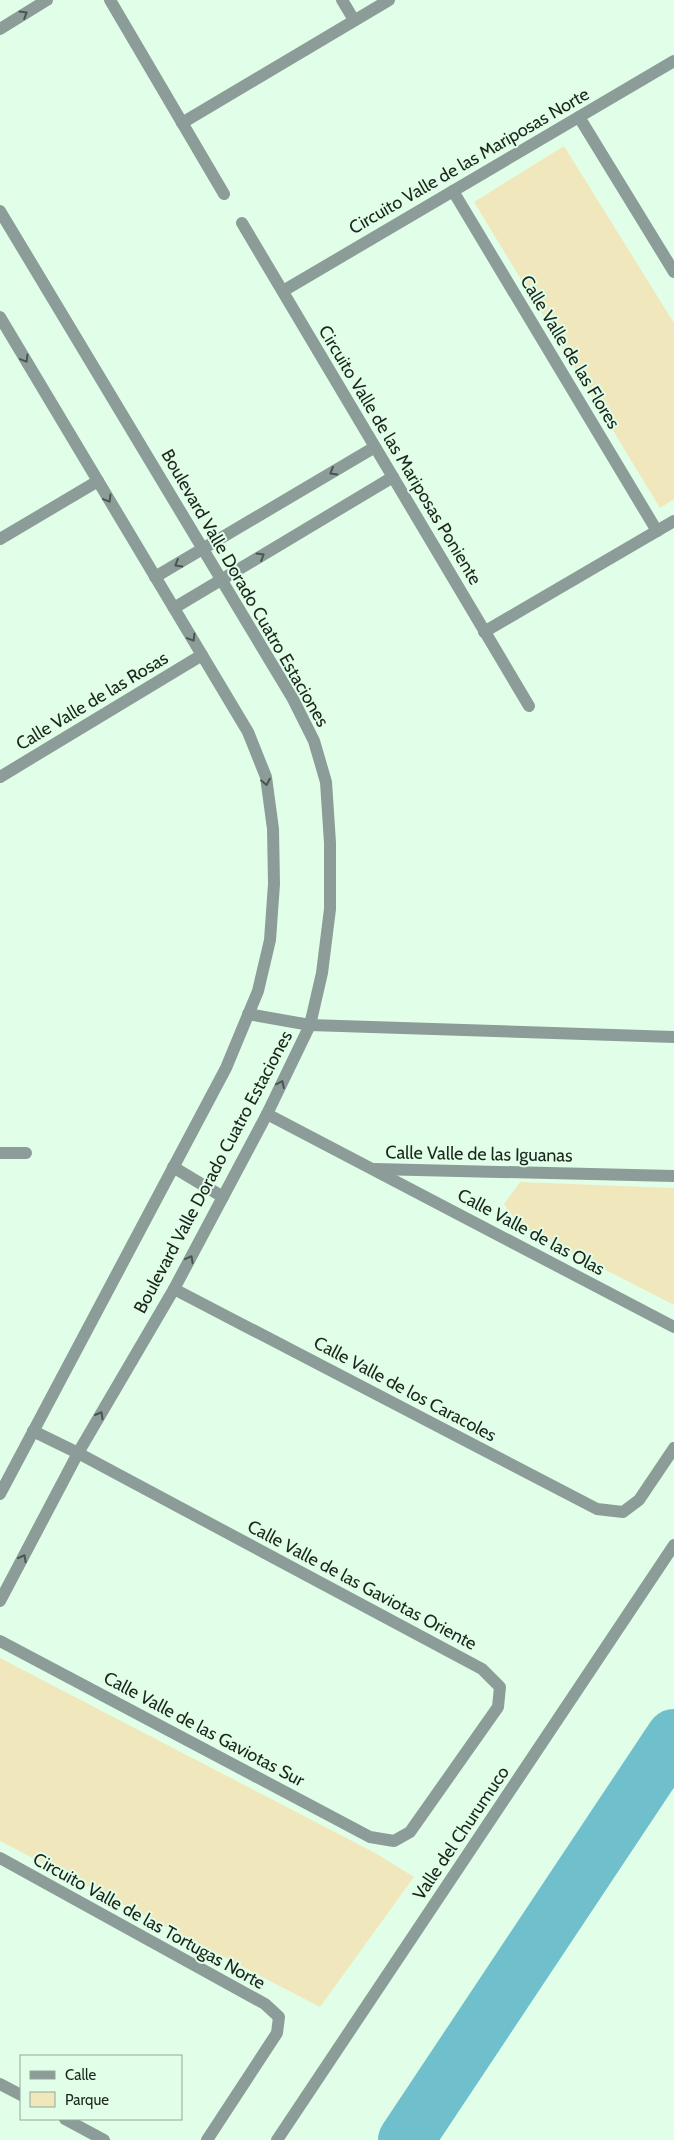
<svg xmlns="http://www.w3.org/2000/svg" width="674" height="2140" font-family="Cabin,sans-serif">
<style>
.green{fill:#f1e7bd}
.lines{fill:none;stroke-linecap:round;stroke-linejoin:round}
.river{stroke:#70bfcc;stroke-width:56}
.minor{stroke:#8c9d99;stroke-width:12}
.oneway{stroke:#49564f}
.labels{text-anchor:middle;stroke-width:4;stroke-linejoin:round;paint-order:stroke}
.street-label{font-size:18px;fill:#1c261e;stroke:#e1ffe8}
</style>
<rect width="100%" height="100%" fill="#e1ffe8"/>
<!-- green -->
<g class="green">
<polygon points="564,146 674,323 674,499 660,508 474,202"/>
<polygon points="520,1182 674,1188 674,1305 520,1226 504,1204"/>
<polygon points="0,1658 377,1854 414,1877 320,2007 0,1841"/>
</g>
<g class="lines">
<!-- river -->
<polyline class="river" points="406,2140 674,1737"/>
<!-- minor -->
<g class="minor">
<polyline points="110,0 224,194"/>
<polyline points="342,0 354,20"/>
<polyline points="0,29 47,0"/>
<polyline points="579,117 674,272"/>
<polyline points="182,123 389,0"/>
<polyline points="453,191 657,531"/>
<polyline points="0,211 293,699 314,741 326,782 330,843 330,909 322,973 310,1025 267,1114 174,1289 78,1453 0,1601"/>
<polyline points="242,223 529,706"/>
<polyline points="283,291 674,61"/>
<polyline points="0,317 248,732 266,777 273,829 274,884 270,940 258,991 226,1068 0,1494"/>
<polyline points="0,539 98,481"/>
<polyline points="155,577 375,447"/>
<polyline points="174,608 393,477"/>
<polyline points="484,632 674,521"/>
<polyline points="0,777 202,655"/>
<polyline points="248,1014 310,1025 674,1037"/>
<polyline points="267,1114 674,1327"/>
<polyline points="0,1153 26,1153"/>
<polyline points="173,1167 223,1197"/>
<polyline points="375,1169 674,1176"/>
<polyline points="174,1289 597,1509 623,1512 639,1500 674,1448"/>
<polyline points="0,1641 370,1837 394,1841 410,1832 498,1707 500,1687 482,1669 78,1453 33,1431"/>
<polyline points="0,1858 265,2004 279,2017 277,2033 207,2140"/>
<polyline points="0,2084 21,2095"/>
<polyline points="65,2119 104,2140"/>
<polyline points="277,2140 674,1545"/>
</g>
</g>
<!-- one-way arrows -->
<defs><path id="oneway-chevron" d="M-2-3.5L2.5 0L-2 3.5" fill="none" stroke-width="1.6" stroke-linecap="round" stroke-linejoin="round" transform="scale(1.25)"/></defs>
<g class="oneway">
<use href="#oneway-chevron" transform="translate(24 14) rotate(-31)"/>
<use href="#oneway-chevron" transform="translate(25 359) rotate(59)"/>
<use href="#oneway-chevron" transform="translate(333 472) rotate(149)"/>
<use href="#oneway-chevron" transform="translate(108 499) rotate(59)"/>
<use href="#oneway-chevron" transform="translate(261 556) rotate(-31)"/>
<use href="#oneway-chevron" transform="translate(178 564) rotate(149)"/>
<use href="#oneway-chevron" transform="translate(192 638) rotate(59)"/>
<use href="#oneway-chevron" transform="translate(266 782) rotate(79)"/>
<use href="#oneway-chevron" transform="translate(281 1084) rotate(-65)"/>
<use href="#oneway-chevron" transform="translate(190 1259) rotate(-62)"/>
<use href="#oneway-chevron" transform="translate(100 1415) rotate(-60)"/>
<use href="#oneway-chevron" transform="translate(23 1558) rotate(-62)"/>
</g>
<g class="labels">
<!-- street labels -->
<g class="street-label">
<text transform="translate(469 161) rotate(-30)" y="6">Circuito Valle de las Mariposas Norte</text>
<text transform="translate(570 352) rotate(59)" y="6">Calle Valle de las Flores</text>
<text transform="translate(400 455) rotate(59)" y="6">Circuito Valle de las Mariposas Poniente</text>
<text transform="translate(245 588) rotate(60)" y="6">Boulevard Valle Dorado Cuatro Estaciones</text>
<text transform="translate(92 701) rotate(-31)" y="6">Calle Valle de las Rosas</text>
<text transform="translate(479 1154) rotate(1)" y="6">Calle Valle de las Iguanas</text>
<text transform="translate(213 1172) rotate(-62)" y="6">Boulevard Valle Dorado Cuatro Estaciones</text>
<text transform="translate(531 1232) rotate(28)" y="6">Calle Valle de las Olas</text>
<text transform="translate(405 1389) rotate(28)" y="6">Calle Valle de los Caracoles</text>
<text transform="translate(362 1585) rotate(28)" y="6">Calle Valle de las Gaviotas Oriente</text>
<text transform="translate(204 1729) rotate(28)" y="6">Calle Valle de las Gaviotas Sur</text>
<text transform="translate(461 1833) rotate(-56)" y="6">Valle del Churumuco</text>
<text transform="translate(149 1921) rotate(29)" y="6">Circuito Valle de las Tortugas Norte</text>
</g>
</g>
<!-- legend -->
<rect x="20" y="2055" width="162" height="65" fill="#e1ffe8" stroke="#92a897"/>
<rect x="30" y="2071" width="25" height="8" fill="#8c9d99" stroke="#92a897"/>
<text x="65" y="2080" font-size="15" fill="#1c261e">Calle</text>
<rect x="30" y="2092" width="25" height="15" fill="#f1e7bd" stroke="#92a897"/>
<text x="65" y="2105" font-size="15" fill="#1c261e">Parque</text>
</svg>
